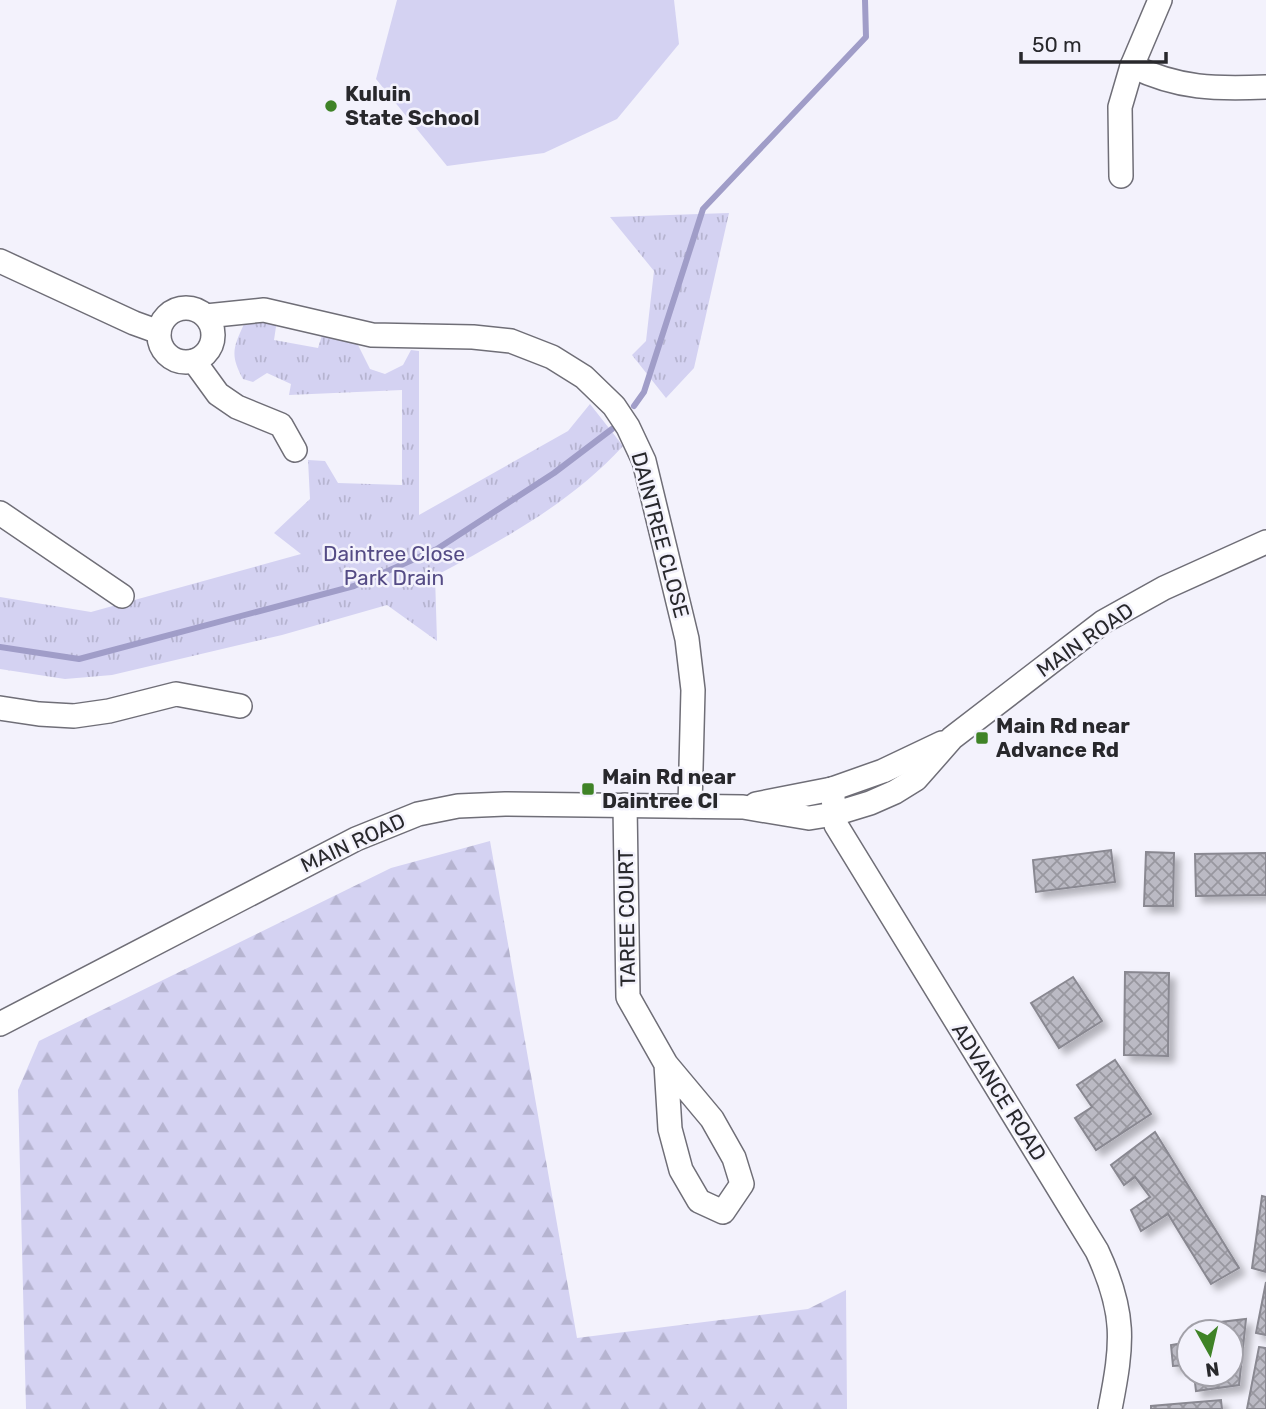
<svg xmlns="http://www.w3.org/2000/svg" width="1266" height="1409" font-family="Rubik,sans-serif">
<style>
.forest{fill:url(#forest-firs)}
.park{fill:url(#park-tufts)}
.pitch{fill:#d4d2f2}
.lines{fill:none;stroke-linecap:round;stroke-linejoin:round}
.stream{stroke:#a09dc8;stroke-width:6}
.building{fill:url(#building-cross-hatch);stroke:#898891;stroke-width:2;filter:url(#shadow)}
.minor-casing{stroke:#6f6e77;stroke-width:26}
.minor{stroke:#fff;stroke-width:23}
.poi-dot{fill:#3f8327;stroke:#f3f2fc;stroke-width:2.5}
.labels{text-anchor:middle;stroke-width:5;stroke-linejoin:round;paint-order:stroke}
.poi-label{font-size:21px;font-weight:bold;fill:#28282c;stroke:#f3f2fc;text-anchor:start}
.street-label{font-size:21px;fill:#28282c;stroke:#f3f2fc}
.park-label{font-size:21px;fill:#544b85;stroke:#f3f2fc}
</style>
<defs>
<pattern id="forest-firs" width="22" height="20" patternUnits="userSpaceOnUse" patternTransform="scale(1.75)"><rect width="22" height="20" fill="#d4d2f2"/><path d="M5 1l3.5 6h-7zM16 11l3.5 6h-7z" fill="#b6b4d0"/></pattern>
<pattern id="park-tufts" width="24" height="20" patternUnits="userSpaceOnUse" patternTransform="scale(1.75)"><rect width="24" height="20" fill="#d4d2f2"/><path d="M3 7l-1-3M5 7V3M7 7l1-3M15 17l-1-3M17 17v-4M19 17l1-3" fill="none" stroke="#b6b4d0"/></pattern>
<pattern id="building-cross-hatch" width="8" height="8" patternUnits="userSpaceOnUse" patternTransform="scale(1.75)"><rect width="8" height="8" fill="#bbbac4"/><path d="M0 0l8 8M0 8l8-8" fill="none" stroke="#98979f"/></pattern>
<filter id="shadow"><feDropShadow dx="6" dy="6" stdDeviation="3.5" flood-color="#0004"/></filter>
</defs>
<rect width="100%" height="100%" fill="#f3f2fc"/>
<!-- forest -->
<polygon class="forest" points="490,841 577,1338 808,1309 846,1290 847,1409 26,1409 18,1090 39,1041 391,868"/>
<!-- park -->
<g class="park">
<polygon points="729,213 694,368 666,398 632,355 646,341 654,271 610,217"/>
<path d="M264 316 277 320 274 340 318 348 323 332 355 339 370 369 385 374 403 365 411 350 419 351V515L568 431 590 404 623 446C571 503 502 540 435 576L437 641 387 605 282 635 112 675 65 679 0 669V597L91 612 301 554 274 533 310 499 308 460 325 461 338 483 402 485V390L289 395 291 384 267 373 253 382 243 379C230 355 233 348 244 324Z"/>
</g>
<!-- pitch -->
<polygon class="pitch" points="397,0 674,0 679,44 617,119 544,153 447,166 376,79"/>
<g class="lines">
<!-- stream -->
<g class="stream">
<polyline points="634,406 644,392 703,209 866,37 865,0"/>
<polyline points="0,647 79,659 354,586 437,549 554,473 612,429"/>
</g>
</g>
<!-- building -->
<g class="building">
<polygon points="1111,850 1115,882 1036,892 1033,860"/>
<polygon points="1146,852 1174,853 1173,906 1144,906"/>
<polygon points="1266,853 1266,895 1196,896 1195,854"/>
<polygon points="1125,972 1169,973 1168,1056 1124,1055"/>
<polygon points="1073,977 1102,1021 1059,1048 1031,1003"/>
<polygon points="1115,1060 1151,1114 1096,1150 1075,1118 1092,1107 1077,1085"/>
<polygon points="1155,1132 1239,1268 1211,1284 1168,1214 1141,1231 1131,1210 1150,1197 1135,1177 1124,1185 1111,1165"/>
<polygon points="1262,1196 1266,1197 1266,1272 1252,1268"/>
<polygon points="1266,1282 1266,1335 1256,1333"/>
<polygon points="1246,1319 1239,1385 1196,1391 1194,1374 1231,1374 1231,1332 1208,1332 1212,1323"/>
<polygon points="1189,1342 1189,1365 1173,1366 1171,1345"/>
<polygon points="1259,1347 1266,1348 1266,1409 1247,1409"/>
<polygon points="1221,1400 1222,1409 1151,1409 1151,1406"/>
</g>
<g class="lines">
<!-- minor casing -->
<g class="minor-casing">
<g id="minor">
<path d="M1132 66C1179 89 1216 89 1266 87"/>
<polyline points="1121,176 1120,107 1132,66 1160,0"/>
<polyline points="0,261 134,323 159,332"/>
<circle cx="186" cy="335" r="27"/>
<polyline points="206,316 264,310 372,335 473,337 511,341 552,357 584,377 614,406 628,427 644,461 687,639 693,690 690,806"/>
<polyline points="194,361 218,394 237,407 281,425 295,450"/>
<polyline points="0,513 122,596"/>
<polyline points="0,708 39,714 74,716 109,711 176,694 240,706"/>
<path d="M832 789 836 825 1097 1251C1126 1313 1123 1343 1110 1409"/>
<polyline points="756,804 832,789 883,771 942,743"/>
<polyline points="625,805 628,997 666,1064 712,1119 734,1158 742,1184 723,1212 699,1201 681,1170 670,1129 666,1064"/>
<polyline points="0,1024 356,839 418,814 458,806 505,804 743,807 809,818 834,814 870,803 895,792 916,779 952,738 1103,622 1164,588 1266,542"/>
</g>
</g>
<!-- minor -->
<use href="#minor" class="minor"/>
</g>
<!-- markers -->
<g class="poi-dot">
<circle cx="331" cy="106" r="7"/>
<rect x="975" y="731" width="14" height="14" rx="3.5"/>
<rect x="581" y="782" width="14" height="14" rx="3.5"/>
</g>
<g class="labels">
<!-- poi labels -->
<g class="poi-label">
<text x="345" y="101">Kuluin<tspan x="345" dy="24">State School</tspan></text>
<text x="996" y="733">Main Rd near<tspan x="996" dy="24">Advance Rd</tspan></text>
<text x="602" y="784">Main Rd near<tspan x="602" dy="24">Daintree Cl</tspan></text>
</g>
<!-- street labels -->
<g class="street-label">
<text transform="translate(660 535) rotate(75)" y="7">DAINTREE CLOSE</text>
<text transform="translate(1085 640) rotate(-35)" y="7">MAIN ROAD</text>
<text transform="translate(353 843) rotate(-25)" y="7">MAIN ROAD</text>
<text transform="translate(627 918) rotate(-91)" y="7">TAREE COURT</text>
<text transform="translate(999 1092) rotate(58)" y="7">ADVANCE ROAD</text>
</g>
<!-- park labels -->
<g class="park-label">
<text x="394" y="561">Daintree Close<tspan x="394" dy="24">Park Drain</tspan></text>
</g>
</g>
<!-- north arrow -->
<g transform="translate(1210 1353) rotate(172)"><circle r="33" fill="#f3f2fc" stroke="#a2a1a9" stroke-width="2"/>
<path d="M0-5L12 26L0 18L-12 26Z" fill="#3f8327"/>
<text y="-10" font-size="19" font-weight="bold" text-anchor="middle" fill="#28282c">N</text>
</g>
<!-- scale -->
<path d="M1021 52v10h145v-10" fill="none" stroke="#28282c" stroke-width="3.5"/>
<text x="1032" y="52" font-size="21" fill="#28282c" stroke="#f3f2fc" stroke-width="5" paint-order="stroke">50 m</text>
</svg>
